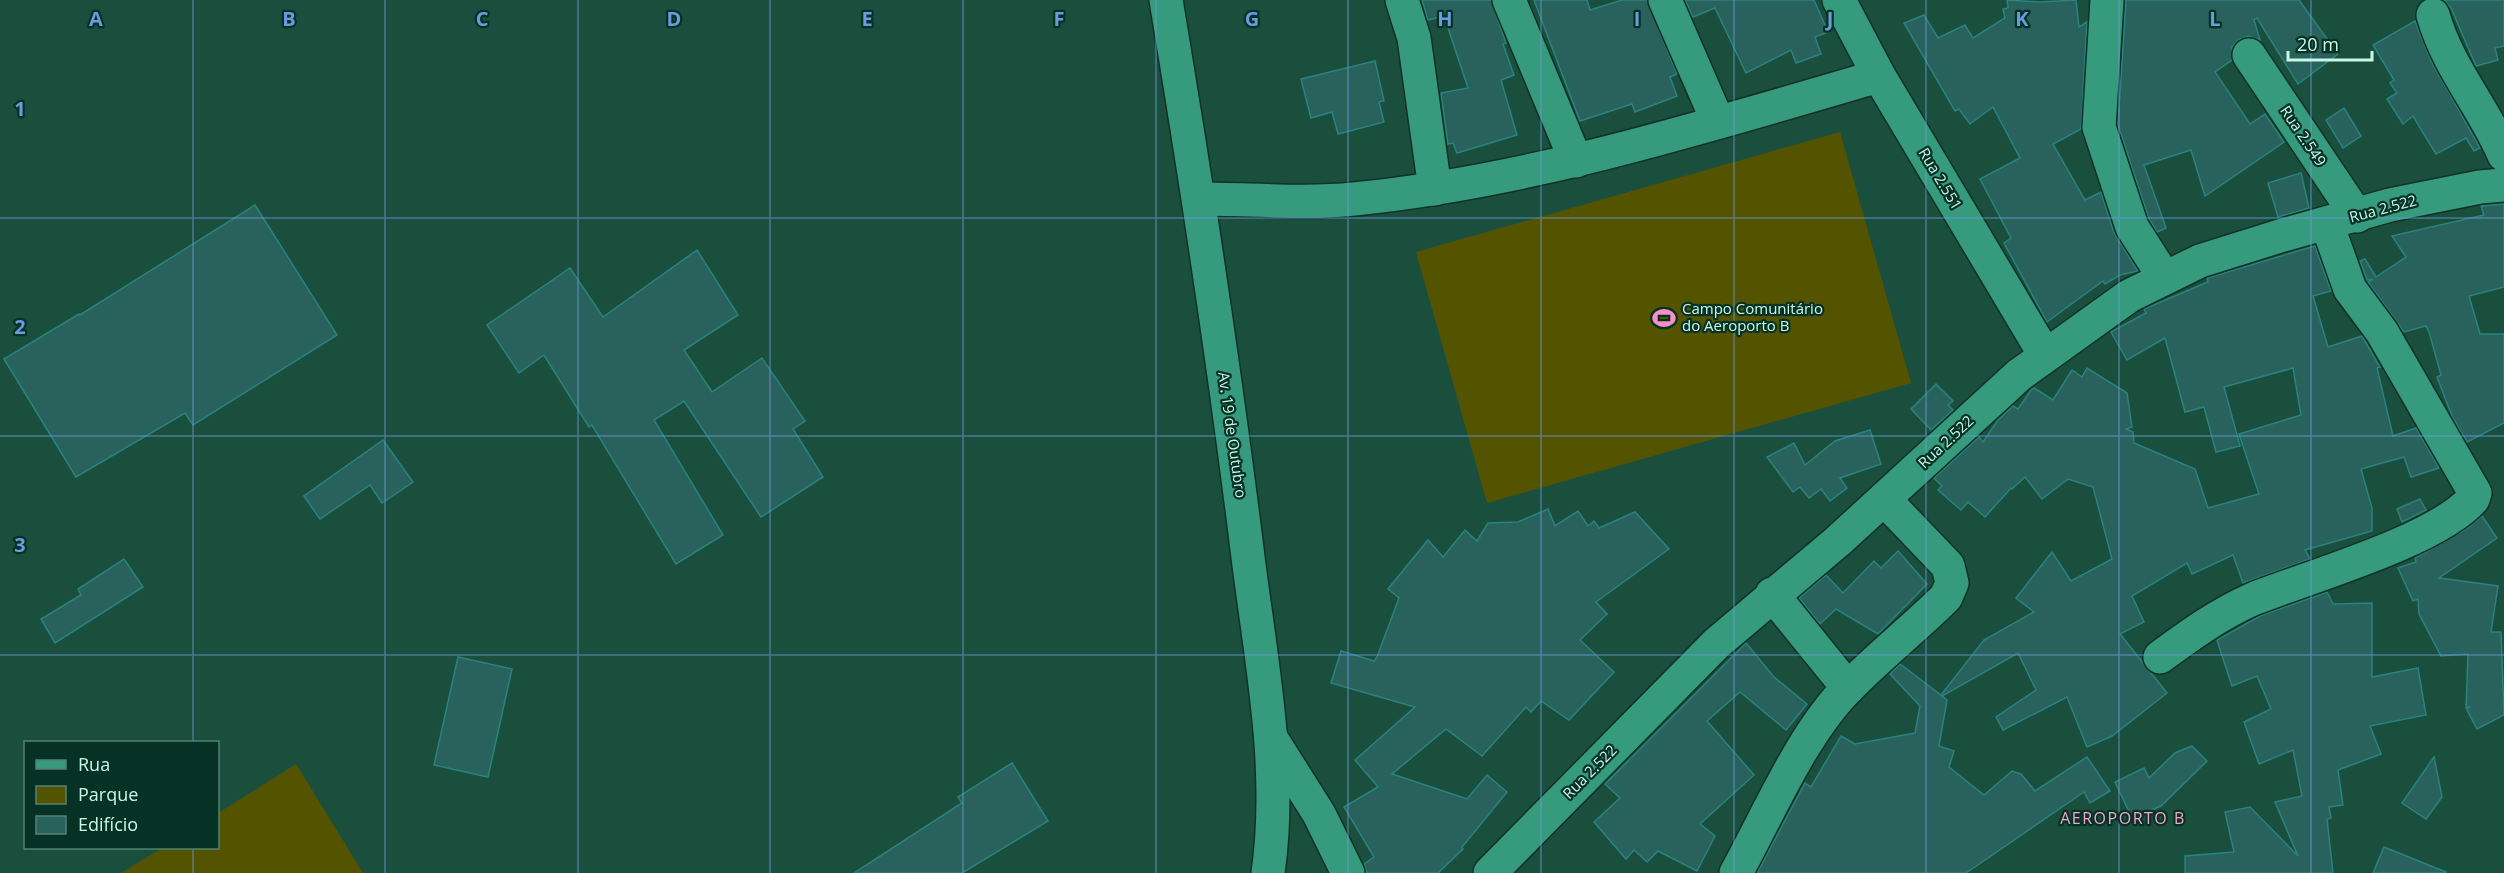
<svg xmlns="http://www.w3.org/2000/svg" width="2504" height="873" font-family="'Open Sans',sans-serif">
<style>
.green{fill:#545400}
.building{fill:#29615d;stroke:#29837e;stroke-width:1.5}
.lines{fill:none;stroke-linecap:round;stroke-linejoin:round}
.minor-casing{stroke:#123127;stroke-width:36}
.minor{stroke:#369b7c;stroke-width:33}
.grid{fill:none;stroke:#6b9ade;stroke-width:1.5;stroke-opacity:0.55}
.labels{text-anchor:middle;stroke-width:4.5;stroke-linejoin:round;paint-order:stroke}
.street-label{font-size:15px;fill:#caf7e5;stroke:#063226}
.poi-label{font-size:15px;fill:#caf7e5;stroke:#063226;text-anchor:start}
.neighbourhood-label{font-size:16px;letter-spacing:1.5px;fill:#f2a6ca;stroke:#063226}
.grid-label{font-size:20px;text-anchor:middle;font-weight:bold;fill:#6b9ade;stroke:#063226;stroke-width:4.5;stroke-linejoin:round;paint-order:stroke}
</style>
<rect width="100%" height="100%" fill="#1a4f3e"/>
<!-- green -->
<g class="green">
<polygon points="1840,132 1911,383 1487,503 1416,252"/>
<polygon points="296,764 363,873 121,873 162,848 218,848 218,813"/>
</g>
<!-- building -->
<g class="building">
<polygon points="1422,0 1491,0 1506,43 1503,44 1514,75 1501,80 1517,135 1457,153 1453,143 1448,144 1441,93 1468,88 1444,16 1428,20"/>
<polygon points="1534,0 1587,0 1590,10 1622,0 1647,0 1677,74 1670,77 1677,96 1635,112 1632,104 1580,121"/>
<polygon points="1685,0 1814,0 1828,32 1815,37 1821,54 1796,63 1791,50 1746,73 1715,8 1693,17"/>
<polygon points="2007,0 2040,2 2076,0 2079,27 2087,22 2081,129 2053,144 2085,200 2101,192 2114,233 2138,271 2120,275 2105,284 2103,281 2047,322 2004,243 2011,238 1980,179 2020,158 1993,107 1970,124 1959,109 1955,111 1904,23 1924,15 1938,38 1965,25 1973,38 2005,18 2003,9 2008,8"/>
<polygon points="2126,0 2299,0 2338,54 2298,84 2257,18 2254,20 2260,40 2248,36 2238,40 2232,47 2232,60 2215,72 2250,124 2265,114 2284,142 2205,196 2191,150 2144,165 2166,228 2157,232 2149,219 2118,125"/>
<polygon points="2444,0 2504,0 2504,46 2495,48 2498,60 2476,66 2451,8"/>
<polygon points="2415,21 2431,61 2480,148 2474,151 2466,138 2436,154 2413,116 2403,124 2387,99 2397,93 2390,83 2394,80 2373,45"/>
<polygon points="1375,61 1384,101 1379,102 1384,122 1338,134 1332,112 1311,118 1301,79"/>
<polygon points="2344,108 2361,136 2343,148 2326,120"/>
<polygon points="2301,173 2309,208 2278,217 2268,183"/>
<polygon points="2504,204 2504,287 2469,296 2480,334 2504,334 2504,423 2467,442 2452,416 2437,377 2441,375 2429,332 2426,326 2404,332 2368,282 2373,279 2367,280 2360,261 2365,259 2376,277 2406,257 2392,236 2484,215 2481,206"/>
<polygon points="255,205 337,335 193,425 185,413 76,477 4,359 79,314 80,315"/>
<polygon points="2315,246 2331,291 2313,296 2328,347 2362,336 2380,367 2377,368 2393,436 2416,428 2439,468 2411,477 2404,457 2361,469 2372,508 2372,531 2305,550 2310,559 2243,583 2233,555 2192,574 2187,563 2132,596 2144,622 2120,634 2167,693 2112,736 2087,747 2067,697 2003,730 1996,717 2036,690 2018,653 1942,696 1947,700 1939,746 1954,751 1949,767 1984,795 2012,771 2021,774 2035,791 2087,757 2110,791 2090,803 2084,792 1966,873 1757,873 1805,783 1811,787 1841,736 1855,744 1915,733 1920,706 1890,674 1900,664 1941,695 1984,640 2034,612 2016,598 2052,552 2071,581 2112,559 2093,487 2068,479 2042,499 2025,477 2012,489 2011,488 1985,517 1968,502 1961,510 1938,490 1942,486 1934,478 1979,437 1983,442 1998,420 2013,406 2018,409 2031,390 2034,388 2053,400 2072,370 2082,377 2087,368 2127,393 2132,427 2126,429 2133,432 2134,443 2195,469 2208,508 2259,494 2239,434 2301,415 2293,368 2224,387 2240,446 2216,452 2204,407 2185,412 2165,338 2127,360 2111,332 2146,313 2144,309 2208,282 2207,278"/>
<polygon points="697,250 738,315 684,350 712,392 762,358 805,421 793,429 823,477 761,517 684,401 654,420 723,535 676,564 592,425 589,427 544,355 519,373 487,325 570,268 603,317"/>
<polygon points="1936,384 1953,401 1948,405 1953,410 1931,430 1911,409"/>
<polygon points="1870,430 1881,464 1840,478 1847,488 1830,501 1821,489 1809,498 1800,487 1793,492 1767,457 1794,443 1805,465 1835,441"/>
<polygon points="383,440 413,482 382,503 370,485 320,519 304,496"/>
<polygon points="2420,499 2426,510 2402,522 2397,509"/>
<polygon points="1548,509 1555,526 1578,511 1588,526 1594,521 1599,528 1635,512 1669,549 1596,602 1607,614 1580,640 1614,672 1569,720 1541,701 1531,712 1526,707 1482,756 1446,729 1392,774 1467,799 1487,775 1507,792 1462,847 1463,849 1438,873 1367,873 1364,864 1374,857 1344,807 1378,787 1355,760 1415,707 1331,683 1341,651 1374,661 1377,657 1399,598 1388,589 1428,540 1443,557 1465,530 1477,541 1488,523 1518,522"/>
<polygon points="2482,516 2497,538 2439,578 2498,586 2491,632 2501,632 2504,715 2477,729 2467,710 2469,707 2466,708 2468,654 2441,656 2419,614 2418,599 2413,601 2398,568 2416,562 2415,558 2465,530"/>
<polygon points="1898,551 1927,584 1878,634 1836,609 1820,624 1799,598 1826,575 1843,593 1874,561 1881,568"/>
<polygon points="124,559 143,587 55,643 41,619 81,595 78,589"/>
<polygon points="2327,592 2333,604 2372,603 2372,677 2418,668 2426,715 2370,726 2381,754 2338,770 2343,805 2329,807 2331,818 2327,819 2333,873 2185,873 2185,856 2234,852 2225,812 2250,807 2298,856 2275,802 2302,796 2293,750 2259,764 2244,722 2271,709 2257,676 2232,686 2217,640 2260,616"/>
<polygon points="1746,643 1774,677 1807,704 1786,730 1740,692 1707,721 1754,775 1700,824 1715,836 1697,871 1658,851 1647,862 1634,850 1626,859 1594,822 1620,798 1605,784"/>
<polygon points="458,657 512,669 488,777 434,765"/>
<polygon points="2192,746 2207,761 2161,806 2132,818 2115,782 2144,768 2149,778 2175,753"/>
<polygon points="2434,757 2442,797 2426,819 2402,803"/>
<polygon points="1012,763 1048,821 962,873 854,873 962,803 958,797"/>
<polygon points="2384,847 2446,872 2446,873 2373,873"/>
</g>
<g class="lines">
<!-- minor casing -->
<g class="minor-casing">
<g id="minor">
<path d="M1166 0C1197 185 1225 371 1248 557 1261 661 1283 768 1268 873"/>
<polyline points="1402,0 1414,38 1435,189"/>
<polyline points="1509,0 1576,161"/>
<polyline points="1665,0 1718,122"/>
<polyline points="1839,0 1879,76 2045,355"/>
<polyline points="2107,0 2099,127 2132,227 2164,277"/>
<path d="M2433 15C2448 68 2483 106 2504 155"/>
<polyline points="2249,55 2357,216"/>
<path d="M1200 199C1248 199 1307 204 1354 199 1533 181 1706 126 1879 76"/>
<polyline points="1772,594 1848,688"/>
<path d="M2160 657C2190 635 2219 614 2253 599 2308 577 2436 541 2473 499L2475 493 2382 332 2350 289 2327 224"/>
<polyline points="1271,738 1319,814 1348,873"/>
<polyline points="1490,873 1717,643 1838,541 2019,375 2129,296 2200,261 2283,235 2390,205 2480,187 2504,185"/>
<path d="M1736 873C1768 815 1802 734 1848 688 1879 656 1915 628 1946 597L1952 583 1948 566 1884 499"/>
</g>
</g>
<!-- minor -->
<use href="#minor" class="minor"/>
</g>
<!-- grid -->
<path class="grid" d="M193 0V742M385 0V873M578 0V873M770 0V873M963 0V873M1156 0V873M1348 0V873M1541 0V873M1734 0V873M1926 0V873M2119 0V873M2311 0V873M0 218H2504M0 436H2504M0 655H2504M193 848V873"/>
<!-- icons -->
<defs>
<g id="stadium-bare" transform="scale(1.8)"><path d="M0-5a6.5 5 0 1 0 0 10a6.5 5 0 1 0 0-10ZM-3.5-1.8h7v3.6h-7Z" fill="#fb8fc5" stroke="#063226" stroke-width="2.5" paint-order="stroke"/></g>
</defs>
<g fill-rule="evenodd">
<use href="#stadium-bare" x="1664" y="318"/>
</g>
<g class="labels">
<!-- street labels -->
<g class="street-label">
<text transform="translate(2303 136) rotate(56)" y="5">Rua 2.549</text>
<text transform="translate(1940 179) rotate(59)" y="5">Rua 2.551</text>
<text transform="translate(2383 209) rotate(-15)" y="5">Rua 2.522</text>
<text transform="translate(1232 435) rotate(82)" y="5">Av. 19 de Outubro</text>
<text transform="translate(1946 442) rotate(-43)" y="5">Rua 2.522</text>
<text transform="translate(1590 772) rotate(-45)" y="5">Rua 2.522</text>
</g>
<!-- poi labels -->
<g class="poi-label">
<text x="1682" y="314">Campo Comunitário<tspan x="1682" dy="17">do Aeroporto B</tspan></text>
</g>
<!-- neighbourhood labels -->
<g class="neighbourhood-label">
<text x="2123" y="824">AEROPORTO B</text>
</g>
</g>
<g class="grid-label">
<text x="96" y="26">A</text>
<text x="289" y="26">B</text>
<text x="482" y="26">C</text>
<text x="674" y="26">D</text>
<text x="867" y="26">E</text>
<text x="1059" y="26">F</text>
<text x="1252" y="26">G</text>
<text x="1445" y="26">H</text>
<text x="1637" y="26">I</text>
<text x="1830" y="26">J</text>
<text x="2022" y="26">K</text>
<text x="2215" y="26">L</text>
<text x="20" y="116">1</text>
<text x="20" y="334">2</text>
<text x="20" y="552">3</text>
</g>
<!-- legend -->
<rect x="24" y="741" width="195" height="108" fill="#063226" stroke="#548172" stroke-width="1.5"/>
<rect x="36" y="760" width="30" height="9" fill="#369b7c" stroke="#548172" stroke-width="1.5"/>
<text x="78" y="771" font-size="18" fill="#caf7e5">Rua</text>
<rect x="36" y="786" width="30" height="18" fill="#545400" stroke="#548172" stroke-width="1.5"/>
<text x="78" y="801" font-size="18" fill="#caf7e5">Parque</text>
<rect x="36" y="816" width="30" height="18" fill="#29615d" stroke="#548172" stroke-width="1.5"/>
<text x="78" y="831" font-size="18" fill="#caf7e5">Edifício</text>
<!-- scale -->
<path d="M2288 51v9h84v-9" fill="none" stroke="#caf7e5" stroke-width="3"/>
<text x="2297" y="51" font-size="18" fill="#caf7e5" stroke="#063226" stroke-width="4.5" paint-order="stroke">20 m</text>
</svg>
